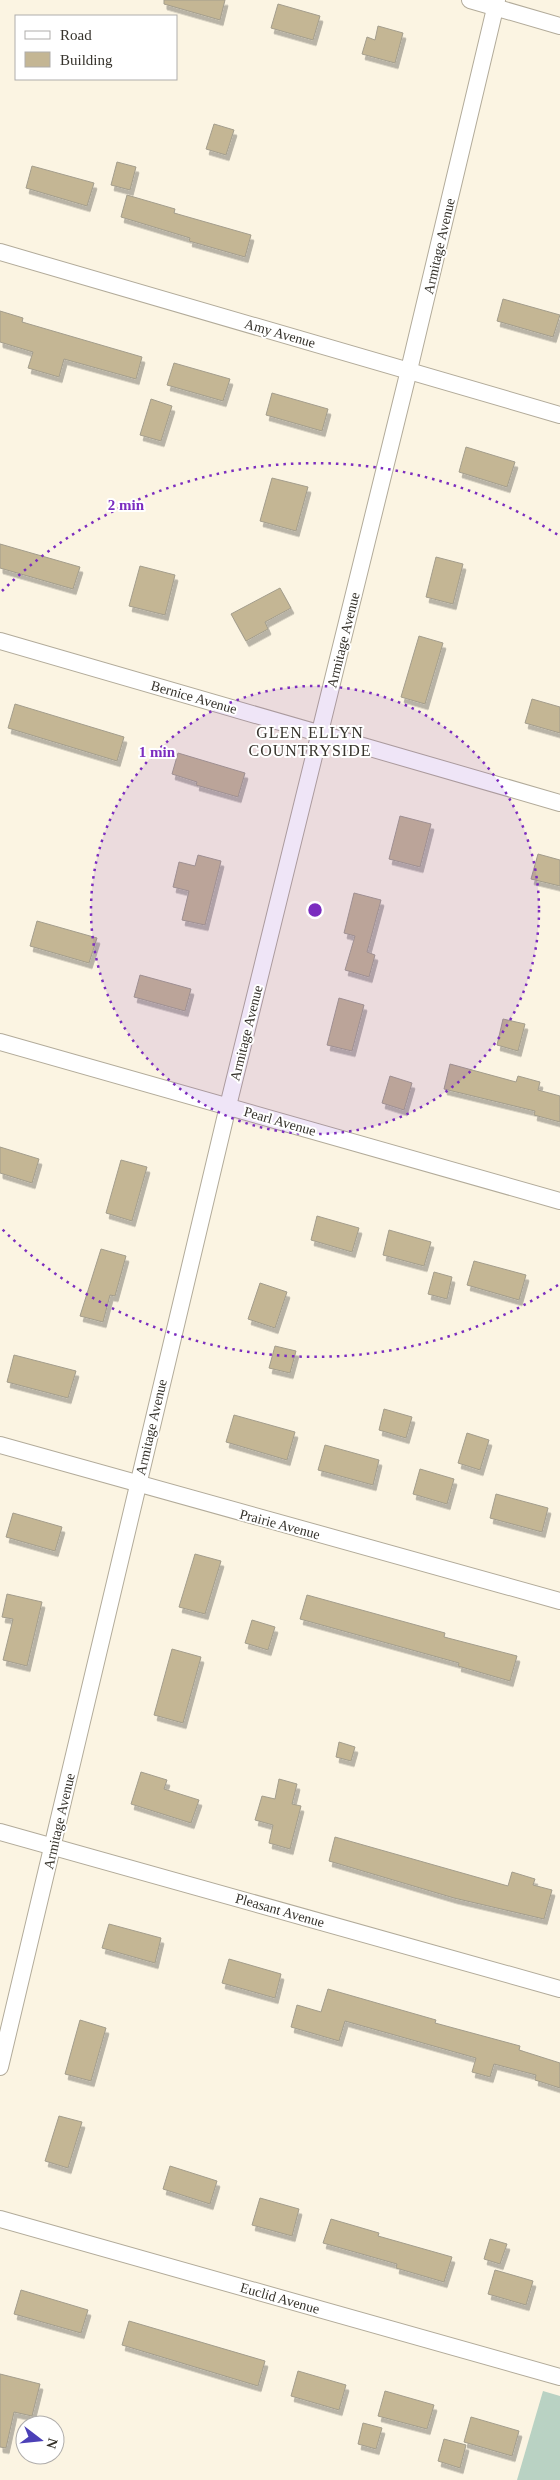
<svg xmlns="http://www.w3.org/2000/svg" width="560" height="2480" font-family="'Times New Roman',serif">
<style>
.green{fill:#b9d2c3}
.building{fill:#c4b694;stroke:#a39d8c;filter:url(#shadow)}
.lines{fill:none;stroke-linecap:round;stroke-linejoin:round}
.minor-casing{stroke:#b2ab9a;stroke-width:18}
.minor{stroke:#fff;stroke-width:16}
.ring{fill:none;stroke:#7b2cbf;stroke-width:2.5;stroke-dasharray:2.5 5}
.labels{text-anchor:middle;stroke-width:4;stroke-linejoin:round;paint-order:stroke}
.street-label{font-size:14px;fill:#36332c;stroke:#fff}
.quarter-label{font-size:16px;letter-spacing:1px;fill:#36332c;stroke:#fff}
.centre{fill:#7b2cbf;stroke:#fff;stroke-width:2.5}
.ring-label{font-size:15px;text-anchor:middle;font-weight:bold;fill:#7b2cbf;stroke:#fff;stroke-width:4;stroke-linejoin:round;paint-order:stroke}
</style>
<defs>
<filter id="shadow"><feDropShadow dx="3" dy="5.5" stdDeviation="0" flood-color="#0004"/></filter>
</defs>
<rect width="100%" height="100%" fill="#fbf4e2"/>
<!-- green -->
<polygon class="green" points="543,2391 560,2396 560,2480 517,2480"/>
<!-- building -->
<g class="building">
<polygon points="164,0 225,0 220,20 164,4"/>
<polygon points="278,4 320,16 313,40 271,28"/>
<polygon points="378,26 403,33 395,63 362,54 367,37 375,40"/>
<polygon points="214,124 234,130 226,155 206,149"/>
<polygon points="117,162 136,167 130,190 111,185"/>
<polygon points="32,166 94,183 87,206 26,188"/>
<polygon points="127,195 175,209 174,213 251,235 245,257 189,241 190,238 121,217"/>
<polygon points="503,299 560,315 553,337 497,321"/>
<polygon points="0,311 23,318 22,322 142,357 136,379 64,359 59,377 28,368 33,352 0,342"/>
<polygon points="174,363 230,379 223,401 167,385"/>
<polygon points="272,393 328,409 322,431 266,415"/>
<polygon points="151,399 172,406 161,441 140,435"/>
<polygon points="466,447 515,462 507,487 459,472"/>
<polygon points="272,478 308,487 296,531 260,521"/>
<polygon points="0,544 80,567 73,589 0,568"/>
<polygon points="436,557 463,564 453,604 426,597"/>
<polygon points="140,566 175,575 165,615 129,606"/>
<polygon points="280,588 291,608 265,622 268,629 246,641 231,614"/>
<polygon points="419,636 443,643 425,704 401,697"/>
<polygon points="532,699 560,707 560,733 525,723"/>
<polygon points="15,704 124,737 117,761 8,728"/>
<polygon points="178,753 245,773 238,797 196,785 197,782 172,774"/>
<polygon points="400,816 431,824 420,867 389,859"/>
<polygon points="538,854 560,860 560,886 531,879"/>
<polygon points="198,855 221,861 205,925 182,920 189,891 173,887 179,862 195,866"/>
<polygon points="354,893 381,900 367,952 375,955 369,977 345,970 355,936 344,933"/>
<polygon points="37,921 97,938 89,963 30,946"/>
<polygon points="140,975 191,989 185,1011 134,997"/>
<polygon points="339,998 364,1005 352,1051 327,1045"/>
<polygon points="503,1019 525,1024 518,1051 497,1045"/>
<polygon points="450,1064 516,1082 518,1076 540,1082 538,1090 560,1096 560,1122 534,1115 535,1111 444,1089"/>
<polygon points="390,1076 412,1083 404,1110 382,1103"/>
<polygon points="0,1147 39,1159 32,1183 0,1173"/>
<polygon points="121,1160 147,1167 132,1221 106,1213"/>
<polygon points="317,1216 359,1228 352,1252 311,1240"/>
<polygon points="389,1230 431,1242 424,1266 383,1255"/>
<polygon points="101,1249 126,1256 115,1296 110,1295 103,1322 80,1316"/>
<polygon points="474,1261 526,1275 519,1300 467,1285"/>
<polygon points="434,1272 452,1277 447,1299 428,1294"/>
<polygon points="260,1283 287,1292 275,1328 248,1319"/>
<polygon points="275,1346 296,1351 290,1373 269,1368"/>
<polygon points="14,1355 76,1371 68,1398 7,1382"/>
<polygon points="384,1409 412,1417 406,1438 379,1430"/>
<polygon points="234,1415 295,1432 287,1460 226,1442"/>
<polygon points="467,1433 489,1440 480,1470 458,1463"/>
<polygon points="325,1445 379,1460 373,1485 318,1470"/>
<polygon points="420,1469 454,1479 447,1504 413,1494"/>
<polygon points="496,1494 548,1508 542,1532 490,1518"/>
<polygon points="13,1513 62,1527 55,1551 6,1537"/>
<polygon points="195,1554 221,1561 205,1614 179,1607"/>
<polygon points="7,1594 42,1602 27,1666 3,1660 13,1619 2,1617"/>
<polygon points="307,1595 445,1633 444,1637 517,1656 510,1681 458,1666 459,1663 300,1619"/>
<polygon points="252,1620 275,1627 268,1650 245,1643"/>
<polygon points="172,1649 201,1657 183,1723 154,1715"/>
<polygon points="339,1742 355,1747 351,1761 336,1757"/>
<polygon points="141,1772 167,1780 164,1789 199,1800 191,1823 131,1804"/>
<polygon points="279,1779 297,1784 292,1804 301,1806 290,1849 269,1843 273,1825 255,1820 262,1796 275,1799"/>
<polygon points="335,1837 508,1886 512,1872 535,1879 533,1885 552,1890 544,1919 454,1898 329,1861"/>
<polygon points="109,1924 161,1938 155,1963 102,1948"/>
<polygon points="229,1959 281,1974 275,1998 222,1983"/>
<polygon points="328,1989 436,2020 435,2023 520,2046 519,2050 560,2063 560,2088 535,2080 536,2075 494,2064 490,2077 472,2072 476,2058 345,2021 339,2041 291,2027 297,2005 321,2012"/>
<polygon points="80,2020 106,2028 91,2081 65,2074"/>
<polygon points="59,2116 82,2122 68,2168 45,2161"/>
<polygon points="170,2166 217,2181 210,2204 163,2189"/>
<polygon points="260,2198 299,2209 292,2236 252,2225"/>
<polygon points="331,2219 379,2233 378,2236 452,2257 444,2282 396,2268 397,2264 323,2243"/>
<polygon points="490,2239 507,2244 500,2264 484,2259"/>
<polygon points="495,2270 533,2281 526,2305 488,2294"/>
<polygon points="21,2290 88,2310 81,2333 14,2314"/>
<polygon points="129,2321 265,2361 258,2386 122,2345"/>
<polygon points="298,2371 346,2385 339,2410 291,2396"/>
<polygon points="0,2374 40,2384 32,2416 14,2412 6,2448 0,2447"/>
<polygon points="385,2391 434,2405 427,2429 378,2416"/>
<polygon points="471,2417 519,2431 512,2456 464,2442"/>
<polygon points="363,2423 382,2428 376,2449 358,2444"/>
<polygon points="444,2439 466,2445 460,2468 438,2461"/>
</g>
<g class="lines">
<!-- minor casing -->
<g class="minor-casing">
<g id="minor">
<polyline points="470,0 560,26"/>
<polyline points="0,252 560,415"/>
<polyline points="0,641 560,803"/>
<polyline points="0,1042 560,1201"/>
<polyline points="0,1445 560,1601"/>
<polyline points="0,1832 560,1989"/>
<polyline points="0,2067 228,1106 409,370 497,0"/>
<polyline points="0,2219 560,2377"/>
</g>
</g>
<!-- minor -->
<use href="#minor" class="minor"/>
</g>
<!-- distance rings -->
<circle cx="315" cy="910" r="224" fill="#7b2cbf" fill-opacity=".12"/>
<g class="ring">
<circle cx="315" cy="910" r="224"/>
<path d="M558 1285A447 447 0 0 1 2 1229M2 591A447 447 0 0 1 558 535"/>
</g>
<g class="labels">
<!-- street labels -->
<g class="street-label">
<text transform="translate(439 246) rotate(-77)" y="5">Armitage Avenue</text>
<text transform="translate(280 333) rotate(16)" y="5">Amy Avenue</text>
<text transform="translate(343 640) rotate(-76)" y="5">Armitage Avenue</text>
<text transform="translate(194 697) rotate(16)" y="5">Bernice Avenue</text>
<text transform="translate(246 1033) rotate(-76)" y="5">Armitage Avenue</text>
<text transform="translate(280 1121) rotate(16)" y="5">Pearl Avenue</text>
<text transform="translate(151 1427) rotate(-77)" y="5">Armitage Avenue</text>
<text transform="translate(280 1524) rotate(15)" y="5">Prairie Avenue</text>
<text transform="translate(59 1821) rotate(-77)" y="5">Armitage Avenue</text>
<text transform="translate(280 1910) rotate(16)" y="5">Pleasant Avenue</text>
<text transform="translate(280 2298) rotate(16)" y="5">Euclid Avenue</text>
</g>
<!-- quarter labels -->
<g class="quarter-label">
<text x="310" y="738">GLEN ELLYN<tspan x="310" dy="18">COUNTRYSIDE</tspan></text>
</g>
</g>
<circle cx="315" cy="910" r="8" class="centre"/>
<g class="ring-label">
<text x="126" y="510">2 min</text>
<text x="157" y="757">1 min</text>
</g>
<!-- legend -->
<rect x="15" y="15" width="162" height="65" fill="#ffffff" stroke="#afadab"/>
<rect x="25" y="31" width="25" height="8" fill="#ffffff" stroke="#afadab"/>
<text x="60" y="40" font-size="15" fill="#36332c">Road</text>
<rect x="25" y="52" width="25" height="15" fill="#c4b694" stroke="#afadab"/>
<text x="60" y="65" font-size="15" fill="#36332c">Building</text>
<!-- north arrow -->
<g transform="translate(40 2440) rotate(106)"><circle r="24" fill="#ffffff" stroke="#afadab"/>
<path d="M0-4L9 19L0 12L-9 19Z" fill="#4c40b7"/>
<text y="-8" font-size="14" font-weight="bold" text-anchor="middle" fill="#36332c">N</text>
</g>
</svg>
